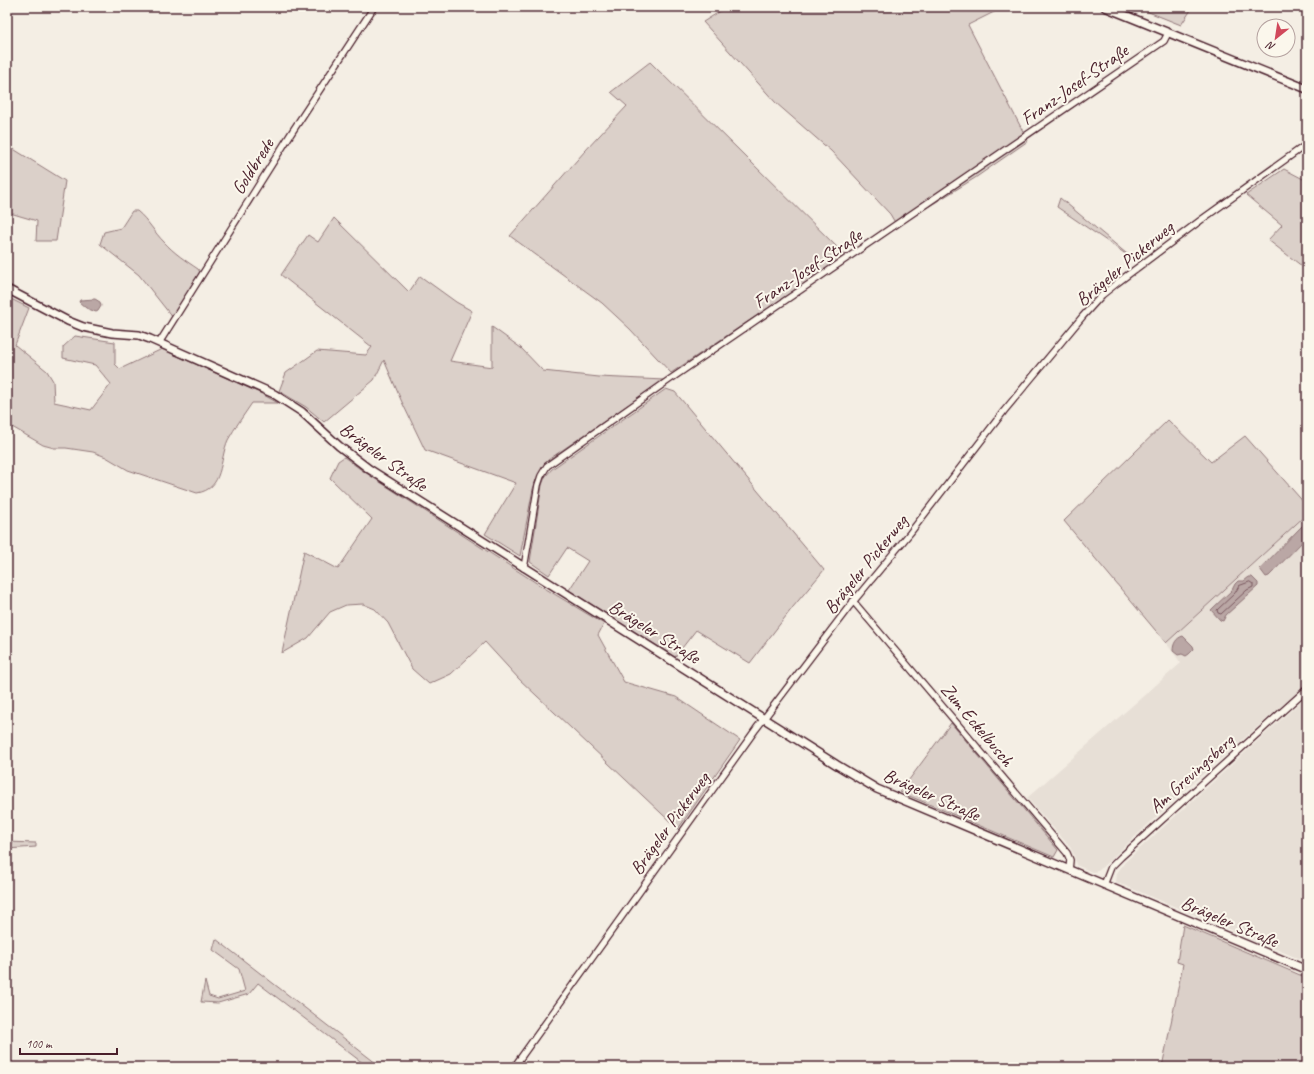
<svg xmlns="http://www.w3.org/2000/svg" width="1314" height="1074" font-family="Caveat,sans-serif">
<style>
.built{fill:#e7dfd6}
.green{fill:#dbd0c9;stroke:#92787a}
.water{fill:#baa7a5;stroke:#8d7174}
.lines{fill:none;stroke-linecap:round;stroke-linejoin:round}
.shore{stroke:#77555c;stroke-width:1}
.minor-casing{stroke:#4a1f2b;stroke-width:8}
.tertiary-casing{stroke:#4a1f2b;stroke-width:10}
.minor{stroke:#fbf7ec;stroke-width:5.5}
.tertiary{stroke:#fbf7ec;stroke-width:7}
.labels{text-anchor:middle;stroke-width:4;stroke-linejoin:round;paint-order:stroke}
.street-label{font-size:19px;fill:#4a1f2b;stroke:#fbf7ec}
</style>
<rect width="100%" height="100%" fill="#f4eee4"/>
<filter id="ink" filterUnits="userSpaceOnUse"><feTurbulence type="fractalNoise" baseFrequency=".025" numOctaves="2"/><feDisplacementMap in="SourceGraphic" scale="8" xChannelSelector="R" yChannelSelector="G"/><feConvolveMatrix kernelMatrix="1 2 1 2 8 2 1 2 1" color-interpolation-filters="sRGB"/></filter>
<g filter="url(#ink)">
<!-- built -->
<g class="built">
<polygon points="1307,514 1307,684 1195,781 1098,871 1092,872 1076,865 1074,855 1070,847 1027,798 1181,663 1166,643"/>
<polygon points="1307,696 1307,962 1116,882 1117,873 1125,862"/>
</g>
<!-- green -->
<g class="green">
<polygon points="727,7 1004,7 968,25 1028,141 975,178 897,226 890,214 831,151 776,103 703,22"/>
<polygon points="1136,7 1193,7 1181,25"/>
<polygon points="650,62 846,256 671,373 630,329 602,303 510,236 585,151 627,106 611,92"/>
<polygon points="7,145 65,181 56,241 36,241 37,221 10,213 7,210"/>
<polygon points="1284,169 1307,181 1307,270 1268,240 1282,225 1246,195"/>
<polygon points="1060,198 1133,259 1057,207"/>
<path d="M132 211H137C148 220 154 232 164 242 174 253 186 261 198 269L200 272 173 318 139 275 100 244 104 232 121 228Z"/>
<polygon points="334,218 409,292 420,276 456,302 472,311 450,361 492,367 492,327 521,348 543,371 599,377 664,380 548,460 539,474 533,489 520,556 485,534 516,483 425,450 401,400 384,360 374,380 324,422 306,407 279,391 286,373 317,351 366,355 372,347 281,275 308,235 318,242"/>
<path d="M7 297 29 308 15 345 47 371 53 381 54 402 91 410 111 384 95 365 63 358V347L75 336 115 342V364L120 369 162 349 262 394 278 403H252C244 415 235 427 228 440 219 460 224 489 197 493L128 470 106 457 93 452 66 448H54L43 445 7 424Z"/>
<polygon points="666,389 675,392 824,570 793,607 750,663 696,630 675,657 569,590 588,561 567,548 549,575 530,562 542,485 545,477 552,469"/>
<polygon points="1168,420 1211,462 1245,436 1307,506 1307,514 1166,643 1064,521"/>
<polygon points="344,457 363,471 541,586 604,624 598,635 624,682 676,697 740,740 678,829 519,679 485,642 451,674 429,684 412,669 388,623 375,609 363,604 346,605 330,612 308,638 282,653 304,551 338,569 372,519 330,478 338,461"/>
<polygon points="951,723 1058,850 1054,857 900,792"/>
<polygon points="7,842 36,843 36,847 7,849"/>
<polygon points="1183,925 1307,978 1307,1067 1162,1067 1183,964 1177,962"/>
<polygon points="216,939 381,1067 368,1067 258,983 249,994 218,1003 201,1002 205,981 209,996 218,999 245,991 239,969 213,950"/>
</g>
<!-- water -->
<g class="water">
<polygon points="95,299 100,302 101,306 98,311 96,312 86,308 79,302 80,300"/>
<polygon points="1305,525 1307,526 1307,537 1269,576 1266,577 1260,569 1302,526"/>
<polygon points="1249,577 1252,577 1258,583 1258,586 1226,615 1223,621 1220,620 1211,610 1213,608 1232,590 1235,584 1238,581 1244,581"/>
<path d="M1183 636 1193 646 1194 649 1189 654 1186 656 1182 654 1178 655 1173 651C1173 644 1176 638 1183 636Z"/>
</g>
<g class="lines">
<!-- shore -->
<polygon class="shore" points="1250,582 1253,584 1253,587 1247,590 1221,614 1218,613 1217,610 1235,593 1239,586"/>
<!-- minor casing -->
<g class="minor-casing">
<g id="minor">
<polyline points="159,343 292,132 374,7"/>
<polyline points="524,568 538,485 541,476 547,466 669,380 1164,41 1168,33"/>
<polyline points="853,601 1067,853 1070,860 1069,870"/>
<polyline points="1104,885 1111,867 1121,857 1307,689"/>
<polyline points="514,1067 756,729 848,608 910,533 1004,411 1083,316 1102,295 1117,283 1201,220 1307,144"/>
</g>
</g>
<!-- tertiary casing -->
<g class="tertiary-casing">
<g id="tertiary">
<polyline points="1105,7 1307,89"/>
<polyline points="7,289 68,321 83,327 112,333 139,335 150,339 274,394 302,412 339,446 369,469 837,765 877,789 1307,970"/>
</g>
</g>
<!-- minor -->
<use href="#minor" class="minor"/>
<!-- tertiary -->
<use href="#tertiary" class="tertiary"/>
</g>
</g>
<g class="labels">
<!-- street labels -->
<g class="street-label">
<text transform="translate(1074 84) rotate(-35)" y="7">Franz-Josef-Straße</text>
<text transform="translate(252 166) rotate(-58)" y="7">Goldbrede</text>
<text transform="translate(1124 263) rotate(-40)" y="7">Brägeler Pickerweg</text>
<text transform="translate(807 268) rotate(-34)" y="7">Franz-Josef-Straße</text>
<text transform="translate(384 456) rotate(36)" y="7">Brägeler Straße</text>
<text transform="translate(865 564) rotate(-51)" y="7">Brägeler Pickerweg</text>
<text transform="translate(655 631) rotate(32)" y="7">Brägeler Straße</text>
<text transform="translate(978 724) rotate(50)" y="7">Zum Eckelbusch</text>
<text transform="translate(1191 773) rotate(-42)" y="7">Am Grevingsberg</text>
<text transform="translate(932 794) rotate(24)" y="7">Brägeler Straße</text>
<text transform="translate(669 823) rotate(-54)" y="7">Brägeler Pickerweg</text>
<text transform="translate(1230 921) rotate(23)" y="7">Brägeler Straße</text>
</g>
</g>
<!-- margin -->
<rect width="1314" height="1074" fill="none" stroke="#fbf7ec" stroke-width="24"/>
<rect x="12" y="12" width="1290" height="1050" fill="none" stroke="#4a1f2b" stroke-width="1.5" filter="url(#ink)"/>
<!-- north arrow -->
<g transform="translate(1276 38) rotate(210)"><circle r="19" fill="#fbf7ec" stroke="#b4a19f"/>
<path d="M0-3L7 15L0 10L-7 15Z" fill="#d1495b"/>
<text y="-6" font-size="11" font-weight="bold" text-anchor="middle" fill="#4a1f2b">N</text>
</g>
<!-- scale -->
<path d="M20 1048v6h97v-6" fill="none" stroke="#4a1f2b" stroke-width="2"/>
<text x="26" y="1048" font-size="12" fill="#4a1f2b" stroke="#fbf7ec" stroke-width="3" paint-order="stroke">100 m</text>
</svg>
